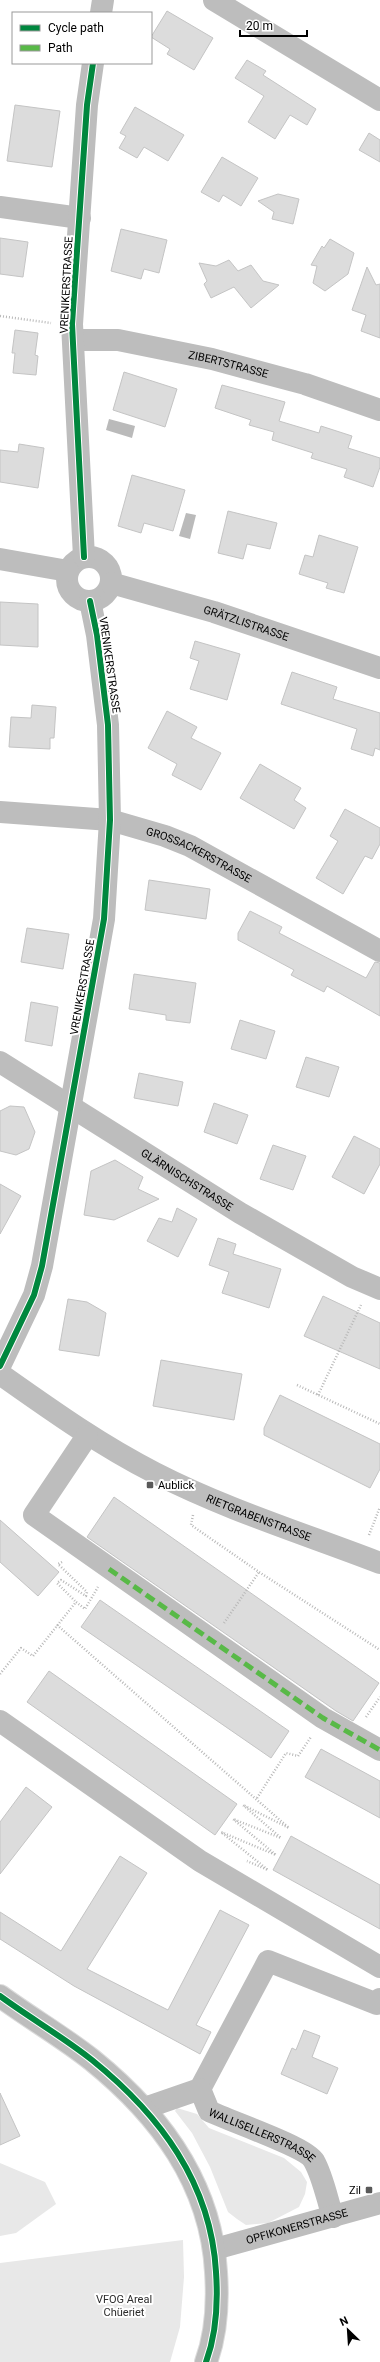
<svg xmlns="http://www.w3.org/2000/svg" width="380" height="2362" font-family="Roboto,sans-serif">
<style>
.green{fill:#e8e8e8}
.water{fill:#bababa}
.building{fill:#dcdcdc;stroke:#c4c4c4}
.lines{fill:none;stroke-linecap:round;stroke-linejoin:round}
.major-casing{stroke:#dbdbdb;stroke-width:24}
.path{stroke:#b8b8b8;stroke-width:2.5;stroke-dasharray:1 2;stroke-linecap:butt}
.minor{stroke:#bdbdbd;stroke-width:22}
.major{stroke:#bdbdbd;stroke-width:22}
.quiet{stroke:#58b947;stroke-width:5;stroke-dasharray:10 5;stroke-linecap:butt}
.cycleway-casing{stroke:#fff;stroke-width:8}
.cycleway{stroke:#00873e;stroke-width:6}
.poi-dot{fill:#595959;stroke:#fff;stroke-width:1.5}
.labels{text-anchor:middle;stroke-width:4;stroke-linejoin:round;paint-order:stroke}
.street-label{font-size:11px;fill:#000;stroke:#fff}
.poi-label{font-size:11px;fill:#000;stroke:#fff;text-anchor:start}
.park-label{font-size:11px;fill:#2d2d2d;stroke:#fff}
</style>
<rect width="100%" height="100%" fill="#fff"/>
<!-- green -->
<g class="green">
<polygon points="177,2108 197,2114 209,2128 284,2158 301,2172 307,2182 305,2194 299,2207 268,2223 246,2225 237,2219 228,2212 210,2167 192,2133 175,2111"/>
<polygon points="0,2163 45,2182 56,2204 16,2233 0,2236"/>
<polygon points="183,2240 184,2277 180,2327 170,2362 0,2362 0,2263"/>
</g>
<!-- water -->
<g class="water">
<polygon points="109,419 135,426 132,438 106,430"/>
<polygon points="186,513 196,515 190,539 179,536"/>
</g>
<!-- building -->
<g class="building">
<polygon points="167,11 213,38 194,70 167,54 170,49 151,37"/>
<polygon points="247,60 266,71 263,75 316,109 307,125 290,115 275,139 248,122 264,96 235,78"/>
<polygon points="15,105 60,111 52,167 7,161"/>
<polygon points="135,107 184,135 168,161 144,147 137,158 119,148 126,136 120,133"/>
<polygon points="369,133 380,140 380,162 359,150"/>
<polygon points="222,157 258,178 241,206 223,195 219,202 201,192"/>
<polygon points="278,194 299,199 293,224 272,219 274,212 258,201"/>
<polygon points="121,229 167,240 159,273 144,269 141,279 111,271"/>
<polygon points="0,238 28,242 23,277 0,274"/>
<polygon points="330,239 354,253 348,274 325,291 313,283 317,266 311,265 322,246 324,248"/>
<polygon points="229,260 238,271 251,265 263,281 279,285 251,308 234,287 211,298 204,284 207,281 199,263 216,266"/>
<polygon points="367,267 376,285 380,284 380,338 361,331 366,315 352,310"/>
<polygon points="15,330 38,333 35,355 38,356 36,375 13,373 15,353 12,353"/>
<polygon points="124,372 177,389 165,427 113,410"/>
<polygon points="222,385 285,402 279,421 319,433 321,426 352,436 348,448 380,458 380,467 373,487 344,477 347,469 311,458 313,453 272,440 274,432 249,425 251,420 215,408"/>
<polygon points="19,444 44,448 38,488 0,482 0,450 18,452"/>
<polygon points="132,475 185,490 173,531 144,523 141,533 118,526"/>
<polygon points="228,511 277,523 270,549 247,544 243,559 218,553"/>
<polygon points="319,535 358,547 344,593 326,588 328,583 299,574 305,555 313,557"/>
<polygon points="0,602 38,604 38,647 0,645"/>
<polygon points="195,641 240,654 227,700 190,689 199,661 190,658"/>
<polygon points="292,672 337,687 333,699 380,713 380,750 375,748 373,756 351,749 357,729 281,704"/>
<polygon points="32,705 56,707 54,738 50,738 50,749 9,747 11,717 31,718"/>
<polygon points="167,711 197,727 191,738 221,753 201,790 172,775 177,764 148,748"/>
<polygon points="260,764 301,788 294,800 306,808 294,829 240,798"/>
<polygon points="345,809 380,828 380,844 372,859 365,856 343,894 316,878 338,841 330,836"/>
<polygon points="149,880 210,889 206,919 145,910"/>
<polygon points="250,911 282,927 279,933 366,978 375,962 380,963 380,1016 327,986 324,992 291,975 294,970 238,940 238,933"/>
<polygon points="27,928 69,934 63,969 21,962"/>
<polygon points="134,974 196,983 190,1023 166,1020 166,1015 129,1009"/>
<polygon points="31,1002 58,1007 52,1046 25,1041"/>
<polygon points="240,1020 275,1031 266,1059 231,1049"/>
<polygon points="306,1057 339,1067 329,1097 296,1087"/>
<polygon points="139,1073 183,1082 178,1106 134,1098"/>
<polygon points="214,1103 248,1115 237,1144 204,1132"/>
<polygon points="10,1106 24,1107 35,1132 29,1149 16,1155 0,1151 0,1111"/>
<polygon points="354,1136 380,1149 380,1164 364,1194 332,1177"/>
<polygon points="273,1145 306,1156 293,1190 260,1179"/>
<polygon points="115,1160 143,1177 138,1189 159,1199 114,1220 84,1215 91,1171"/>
<polygon points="0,1184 21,1196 0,1234"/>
<polygon points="177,1208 197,1219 178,1257 147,1241 159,1218 172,1222"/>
<polygon points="218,1238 236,1244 233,1254 281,1269 269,1308 222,1293 229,1272 209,1265"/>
<polygon points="323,1296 380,1323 380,1369 304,1336"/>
<polygon points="68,1299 87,1302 106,1313 99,1356 59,1350"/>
<polygon points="161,1360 242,1374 234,1420 153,1406"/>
<polygon points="280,1395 380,1444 380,1469 370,1488 264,1435 264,1428"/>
<polygon points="114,1497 379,1683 353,1721 336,1711 87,1537"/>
<polygon points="0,1520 59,1572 38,1596 0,1562"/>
<polygon points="100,1600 289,1731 271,1758 81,1627"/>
<polygon points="49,1671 237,1804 215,1835 27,1702"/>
<polygon points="321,1749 380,1781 380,1818 305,1777"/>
<polygon points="26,1787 52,1807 0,1874 0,1822"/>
<polygon points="291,1836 380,1885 380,1929 273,1870"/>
<polygon points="120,1856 147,1873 87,1969 168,2010 220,1910 249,1925 196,2025 211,2032 200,2054 74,1986 0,1939 0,1912 61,1951"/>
<polygon points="304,2030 320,2036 312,2057 338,2068 327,2094 281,2074 292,2048 296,2050"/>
<polygon points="0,2093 20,2136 0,2145"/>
</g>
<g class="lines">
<!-- major casing -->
<g class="major-casing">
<path id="major" d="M0 1996C30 2018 63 2037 92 2060 160 2115 211 2183 216 2272 218 2301 216 2335 206 2362"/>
</g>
<!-- path -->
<g class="path">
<polyline points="0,316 51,323"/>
<polyline points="297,1385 380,1424"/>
<polyline points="318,1395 361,1305"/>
<polyline points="193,1515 191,1525 259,1572 380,1650"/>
<polyline points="369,1535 380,1507"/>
<polyline points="62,1562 58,1564 87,1592 86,1596 61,1580 57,1583 76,1602"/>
<polyline points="224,1623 259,1572"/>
<polyline points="57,1625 289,1828 243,1805 281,1838 233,1819 276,1855 221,1832 268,1870 247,1861"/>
<polyline points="0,1674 21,1648 33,1656 76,1602 85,1609 98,1587"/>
<polyline points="366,1717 380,1697"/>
<polyline points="257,1798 286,1753 298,1756 311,1737"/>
</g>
<!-- minor -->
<g class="minor">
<polyline points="214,0 380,100"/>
<polyline points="101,13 103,0"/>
<polyline points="0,207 80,218"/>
<path id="s1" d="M73 340H118L212 359 305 384 380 410"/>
<circle cx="89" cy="579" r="22"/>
<polyline points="84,557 72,324 87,105 93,63"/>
<polyline points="0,559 68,571"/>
<path id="s2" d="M111 583 214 612 380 668"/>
<path id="s3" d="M0 812 110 820 165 836 190 846 380 951"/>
<path id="s4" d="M0 1062 240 1213 352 1277 380 1289"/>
<polyline points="0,1366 34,1295 42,1266 104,919 110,820 108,725 97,635 90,601"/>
<path id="s5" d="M0 1374C51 1410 100 1445 155 1473 227 1510 305 1534 380 1563"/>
<polyline points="87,1436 34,1515 323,1718 380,1750"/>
<polyline points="0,1721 200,1861 380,1967"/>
<polyline points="200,2089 268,1961 377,2004 380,1999"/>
<path id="s6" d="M200 2089 209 2111C229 2121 307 2147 314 2161 323 2177 327 2199 333 2217"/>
<polyline points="145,2108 200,2089"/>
<path id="s7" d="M215 2249 380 2203"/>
</g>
<!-- major -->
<use href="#major" class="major"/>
<!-- quiet -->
<polyline class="quiet" points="109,1569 323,1718 380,1750"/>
<!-- cycleway casing -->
<g class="cycleway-casing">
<g id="cycleway">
<polyline points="84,557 72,324 87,105 93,63"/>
<polyline points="0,1366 34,1295 42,1266 104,919 110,820 108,725 97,635 90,601"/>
<path d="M0 1996C30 2018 63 2037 92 2060 160 2115 211 2183 216 2272 218 2301 216 2335 206 2362"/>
</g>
</g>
<!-- cycleway -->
<use href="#cycleway" class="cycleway"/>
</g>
<!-- markers -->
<g class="poi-dot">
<rect x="146" y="1481" width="8" height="8" rx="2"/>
<rect x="365" y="2186" width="8" height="8" rx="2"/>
</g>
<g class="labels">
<!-- street labels -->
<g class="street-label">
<text transform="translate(66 285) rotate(-87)" y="4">VRENIKERSTRASSE</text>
<text dy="4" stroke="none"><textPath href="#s1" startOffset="158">ZIBERTSTRASSE</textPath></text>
<text dy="4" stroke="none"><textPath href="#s2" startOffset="141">GRÄTZLISTRASSE</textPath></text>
<text transform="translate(110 665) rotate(82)" y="4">VRENIKERSTRASSE</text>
<text dy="4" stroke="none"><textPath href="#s3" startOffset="206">GROSSACKERSTRASSE</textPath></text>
<text transform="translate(82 987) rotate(-80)" y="4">VRENIKERSTRASSE</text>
<text dy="4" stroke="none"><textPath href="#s4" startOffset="221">GLÄRNISCHSTRASSE</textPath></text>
<text dy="4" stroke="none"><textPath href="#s5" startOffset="297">RIETGRABENSTRASSE</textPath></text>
<text dy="4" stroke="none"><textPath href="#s6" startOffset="82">WALLISELLERSTRASSE</textPath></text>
<text dy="4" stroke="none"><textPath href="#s7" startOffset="85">OPFIKONERSTRASSE</textPath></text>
</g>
<!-- poi labels -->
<g class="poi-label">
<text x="158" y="1489">Aublick</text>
<text x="361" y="2194" text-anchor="end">Zil</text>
</g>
<!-- park labels -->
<g class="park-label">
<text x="124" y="2303">VFOG Areal<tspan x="124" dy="13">Chüeriet</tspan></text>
</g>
</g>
<!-- legend -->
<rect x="12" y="12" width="140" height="52" fill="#ffffff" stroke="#999999"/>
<rect x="20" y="25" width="20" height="6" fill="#00873e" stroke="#999999"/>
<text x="48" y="32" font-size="12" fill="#000000">Cycle path</text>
<rect x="20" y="45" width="20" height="6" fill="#58b947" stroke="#999999"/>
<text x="48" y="52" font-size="12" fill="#000000">Path</text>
<!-- north arrow -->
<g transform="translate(348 2330) rotate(335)" stroke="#ffffff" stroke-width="3" paint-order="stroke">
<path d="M0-3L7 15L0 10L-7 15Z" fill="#000000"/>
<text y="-6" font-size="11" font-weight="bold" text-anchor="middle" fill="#000000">N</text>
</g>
<!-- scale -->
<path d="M240 30v6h67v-6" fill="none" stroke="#000000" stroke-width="2"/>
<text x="246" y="30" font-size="12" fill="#000000" stroke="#ffffff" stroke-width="3" paint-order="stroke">20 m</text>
</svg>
